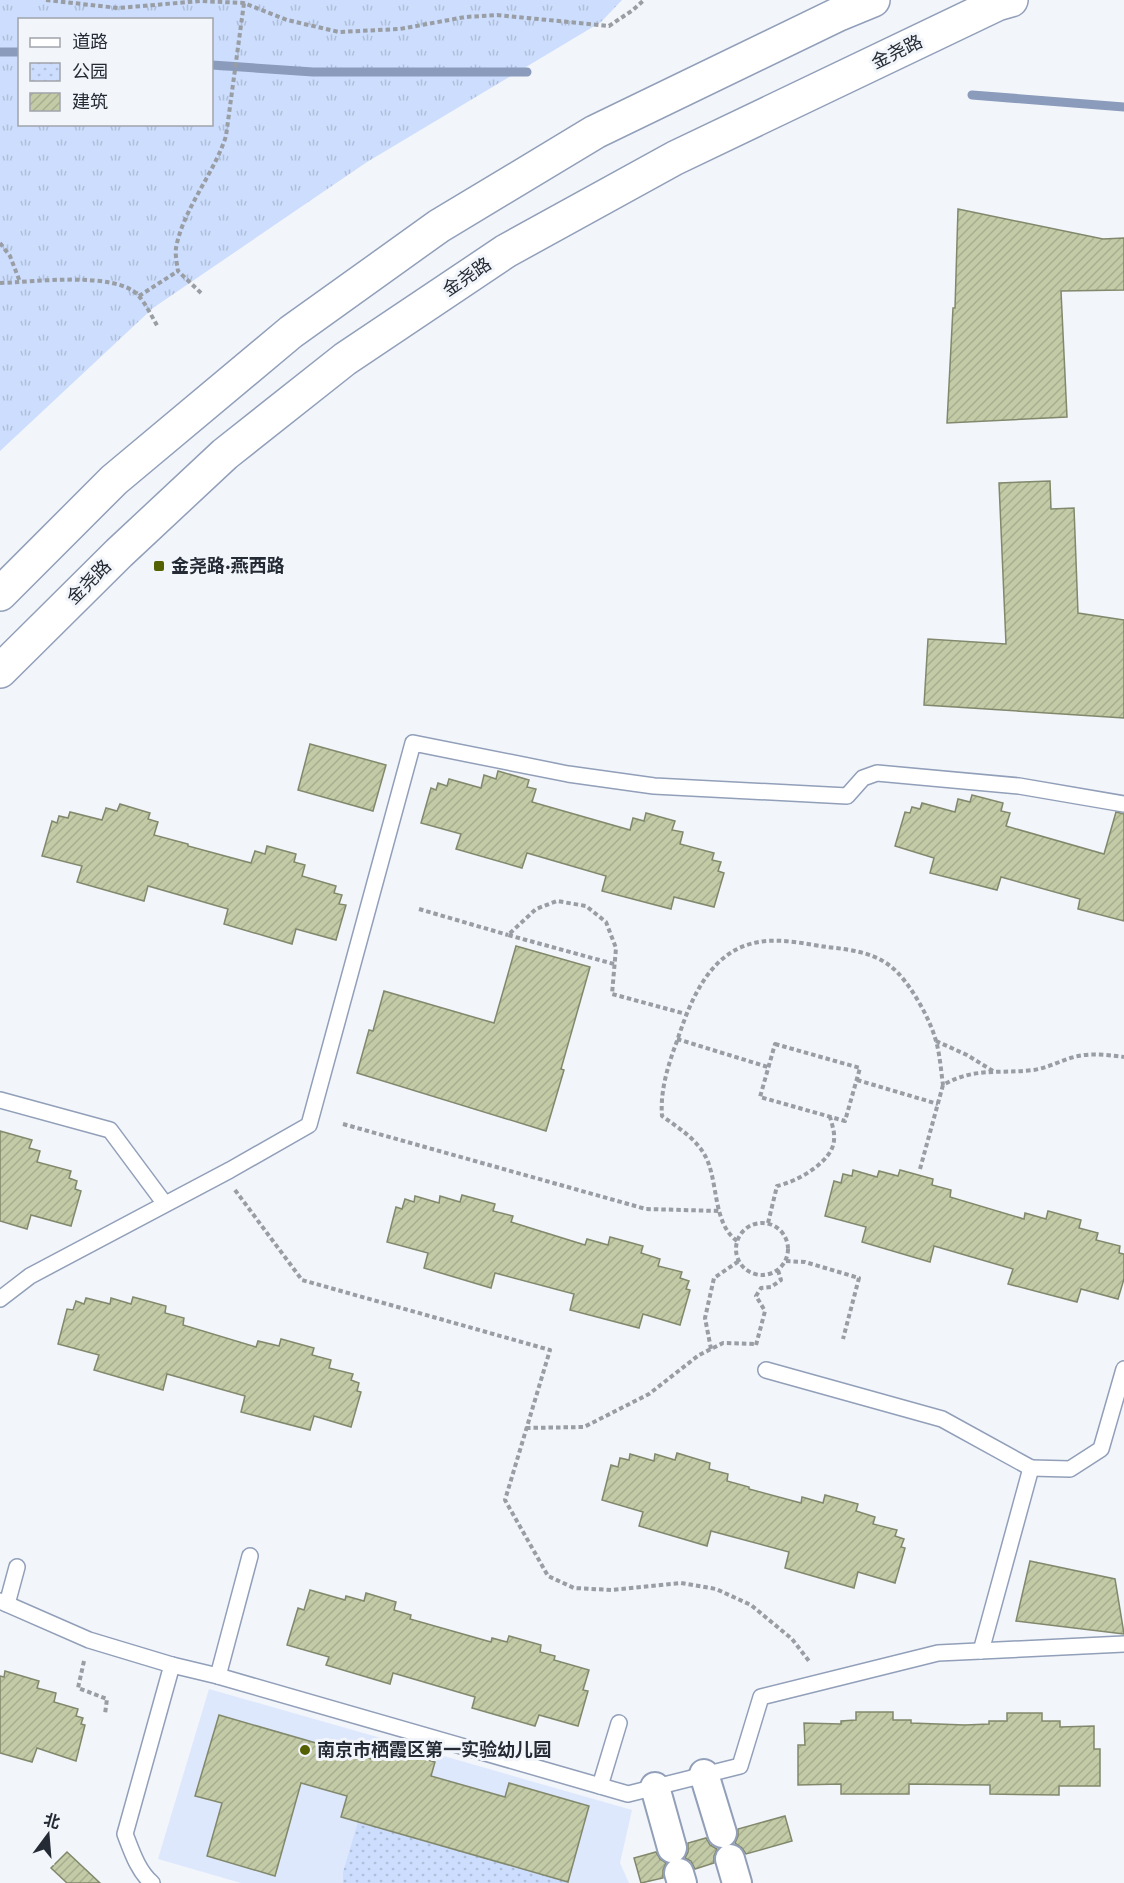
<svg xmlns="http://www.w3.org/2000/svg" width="1124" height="1883" font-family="'Golos Text','Noto Sans SC',sans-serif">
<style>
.built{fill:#dee8fd}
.grass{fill:url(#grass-tufts);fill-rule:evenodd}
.park{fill:url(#park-dots)}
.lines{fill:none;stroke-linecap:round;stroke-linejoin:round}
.stream{stroke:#8a9bbb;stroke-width:9}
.building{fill:url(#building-hatch);stroke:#81886c;stroke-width:1.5}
.service-casing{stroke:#919fb9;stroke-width:18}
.minor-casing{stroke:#919fb9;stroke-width:32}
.secondary-casing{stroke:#919fb9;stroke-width:36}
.path{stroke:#999da4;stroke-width:4;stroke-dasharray:4.5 3;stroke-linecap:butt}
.service{stroke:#fff;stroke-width:15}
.minor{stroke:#fff;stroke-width:28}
.secondary{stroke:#fff;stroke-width:33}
.poi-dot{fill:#546102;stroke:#f2f5fa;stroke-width:2}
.labels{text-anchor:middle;stroke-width:6;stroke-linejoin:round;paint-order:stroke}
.street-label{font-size:18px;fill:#252b35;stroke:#f2f5fa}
.poi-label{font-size:18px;font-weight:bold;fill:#252b35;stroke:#f2f5fa;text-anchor:start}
</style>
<defs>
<pattern id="grass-tufts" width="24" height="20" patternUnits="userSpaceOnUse" patternTransform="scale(1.5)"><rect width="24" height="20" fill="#ccddfd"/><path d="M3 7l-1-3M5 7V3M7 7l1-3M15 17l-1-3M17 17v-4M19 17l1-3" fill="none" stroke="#afbed9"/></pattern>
<pattern id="park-dots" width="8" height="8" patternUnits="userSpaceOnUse" patternTransform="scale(1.5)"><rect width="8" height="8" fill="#ccddfd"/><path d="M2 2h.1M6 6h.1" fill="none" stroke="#afbed9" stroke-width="1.8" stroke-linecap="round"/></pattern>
<pattern id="building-hatch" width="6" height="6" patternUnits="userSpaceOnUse" patternTransform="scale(1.5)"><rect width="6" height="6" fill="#c2caa6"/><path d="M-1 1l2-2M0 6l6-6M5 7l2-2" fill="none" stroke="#a7ae90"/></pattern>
</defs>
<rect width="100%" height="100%" fill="#f2f5fa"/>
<!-- built -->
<polygon class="built" points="209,1689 632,1810 620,1863 629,1883 241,1883 158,1859"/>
<!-- grass -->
<path class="grass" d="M0 0H622L601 22 367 162 153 308 0 451ZM20 20H212V124H20Z"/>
<!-- park -->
<polygon class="park" points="358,1822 568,1882 567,1883 343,1883 343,1872"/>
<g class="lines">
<!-- stream -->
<g class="stream">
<polyline points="0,52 20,52"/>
<polyline points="212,65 313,72 527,72"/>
<polyline points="972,95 1124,107"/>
</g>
</g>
<!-- building -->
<g class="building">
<polygon points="958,209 1103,239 1124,238 1124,290 1061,291 1067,417 947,423 953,308 955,308"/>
<polygon points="1050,481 1051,509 1074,508 1078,613 1124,620 1124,718 924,705 928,639 1006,644 999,483"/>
<polygon points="310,744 386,765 373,811 298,790"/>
<polygon points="498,771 529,780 527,787 536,789 532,802 630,830 633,818 644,821 646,813 675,821 672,830 683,832 680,844 714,853 712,860 721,862 718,871 724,873 714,907 674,897 671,909 602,891 606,876 527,853 522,868 456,849 461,834 421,823 431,788 436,790 438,783 447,786 449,779 481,788 484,775 496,779"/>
<polygon points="972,795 1003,803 1001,811 1010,813 1006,826 1104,854 1116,812 1124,814 1124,921 1078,909 1080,899 1001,877 997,890 930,873 934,858 895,846 905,812 910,813 912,807 920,809 922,803 955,812 958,799 970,802"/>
<polygon points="120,804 150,813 148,819 158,822 154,835 188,844 188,846 251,863 255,851 265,854 267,846 296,854 294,862 305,865 302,876 336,886 334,893 342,895 339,904 346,905 336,940 296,929 292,944 224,924 228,909 148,886 144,901 77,882 82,866 42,856 52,821 57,823 59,816 68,818 70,812 102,820 106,808 117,811"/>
<polygon points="516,946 590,967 561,1069 564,1070 546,1131 357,1073 369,1030 373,1031 384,991 494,1023"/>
<polygon points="0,1131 32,1140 29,1148 40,1151 37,1162 71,1171 69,1178 77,1181 75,1189 81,1191 71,1226 31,1215 27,1229 0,1221"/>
<polygon points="853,1170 877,1177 879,1171 898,1176 900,1170 933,1179 932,1185 951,1190 950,1197 1024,1219 1025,1213 1046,1219 1048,1211 1081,1220 1079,1228 1098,1233 1096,1240 1120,1246 1119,1253 1124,1254 1124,1279 1118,1299 1081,1289 1077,1302 1008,1284 1013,1269 934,1246 930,1262 862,1242 866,1227 825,1216 834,1181 841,1183 843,1174 852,1176"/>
<polygon points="462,1195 495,1204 493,1211 513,1216 511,1222 585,1245 587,1239 608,1245 610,1237 643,1246 641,1253 660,1259 658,1266 682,1272 680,1278 689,1281 686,1289 690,1290 680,1325 643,1314 639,1328 570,1310 574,1294 495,1273 491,1288 424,1268 428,1253 387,1242 396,1207 402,1209 405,1199 414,1202 415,1196 439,1203 440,1196 460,1202"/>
<polygon points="133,1297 166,1306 165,1313 184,1318 183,1325 256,1347 258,1341 279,1346 281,1339 314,1348 312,1355 331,1360 329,1368 353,1374 351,1380 359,1383 357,1391 361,1392 351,1427 314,1416 310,1430 241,1412 245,1396 167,1374 163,1390 94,1370 99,1355 58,1344 67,1309 73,1310 76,1301 84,1304 86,1298 110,1304 111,1298 131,1304"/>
<polygon points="677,1453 710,1463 709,1469 728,1474 727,1481 749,1487 749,1489 801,1503 802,1497 823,1503 825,1495 858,1504 856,1511 875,1517 873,1524 897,1530 895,1536 904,1539 901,1547 905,1548 895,1583 858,1572 854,1588 785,1568 789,1552 711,1531 707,1546 639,1526 643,1512 602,1500 611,1465 618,1467 620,1458 629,1460 630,1454 654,1461 655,1454 675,1460"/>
<polygon points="1030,1561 1115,1579 1124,1634 1016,1621"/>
<polygon points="310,1590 345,1600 346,1596 364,1601 366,1593 396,1602 394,1610 411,1615 410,1619 491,1642 492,1638 507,1642 509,1636 541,1645 540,1652 555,1656 554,1660 589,1670 583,1690 588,1691 578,1726 539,1715 535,1726 472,1708 475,1697 393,1673 390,1684 326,1665 329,1657 287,1645 298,1608 304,1610"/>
<polygon points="5,1671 39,1681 37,1688 56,1693 54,1702 78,1709 76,1716 83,1718 81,1724 85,1725 76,1761 37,1748 32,1762 0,1753 0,1676 4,1677"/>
<polygon points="856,1712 893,1712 893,1720 911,1720 911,1723 965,1725 989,1724 989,1721 1007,1721 1007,1713 1042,1713 1042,1721 1060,1721 1060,1727 1094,1726 1094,1749 1100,1749 1100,1786 1059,1786 1059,1795 990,1794 990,1785 909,1784 909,1794 841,1794 841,1784 798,1785 798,1745 805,1745 804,1723 841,1724 841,1721 856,1720"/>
<polygon points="219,1715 375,1760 379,1746 435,1762 431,1776 505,1797 509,1783 589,1806 568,1882 341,1817 347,1796 301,1783 275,1876 207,1856 222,1803 195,1796"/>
<polygon points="785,1816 792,1841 746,1854 742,1848 735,1843 738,1836 738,1829"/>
<polygon points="706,1838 710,1845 717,1849 714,1856 714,1863 695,1869 691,1861 685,1858 688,1852 688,1843"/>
<polygon points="67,1852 100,1883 67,1883 51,1868"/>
<polygon points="656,1852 660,1859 666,1863 663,1870 663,1878 641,1883 634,1858"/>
</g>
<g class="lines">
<!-- service casing -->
<g class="service-casing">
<g id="service">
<polyline points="0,1100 110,1130 165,1204"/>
<polyline points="0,1299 30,1276 230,1170 309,1125 413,743 568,774 654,786 847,796 863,778 877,773 1019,786 1124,804"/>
<polyline points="766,1370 942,1419 1031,1468 981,1651"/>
<polyline points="1031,1468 1070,1469 1101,1449 1124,1369"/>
<polyline points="0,1601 89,1640 172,1665"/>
<polyline points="7,1604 17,1567"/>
<polyline points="218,1676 250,1556"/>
<polyline points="600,1786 619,1723"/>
<path d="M152 1883C138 1871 132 1852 125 1834L172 1665 218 1676 628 1794 740 1766 761 1697 938 1653 1124 1644"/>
</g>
</g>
<!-- minor casing -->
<g class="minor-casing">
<g id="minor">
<polyline points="704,1774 722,1833"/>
<polyline points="655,1787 672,1848"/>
<polyline points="730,1859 737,1883"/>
<polyline points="679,1873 682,1883"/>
</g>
</g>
<!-- secondary casing -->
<g class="secondary-casing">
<g id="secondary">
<polyline points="0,594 114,480 291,332 439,226 595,132 839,14 873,0"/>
<polyline points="0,671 119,553 225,454 345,359 506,251 675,158 997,4 1011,0"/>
</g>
</g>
<!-- path -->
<g class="path">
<polyline points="46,0 118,8 201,1 244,3 287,20 339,32 400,29 465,17 497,15 609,26 633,10 644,0"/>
<polyline points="0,243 10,256 20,282"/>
<path d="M0 283C33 282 115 271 138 295 146 304 152 317 158 327"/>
<path d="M201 293 178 271C177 264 175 255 176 248 183 209 214 174 226 136L244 3"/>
<polyline points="139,296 178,271"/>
<polyline points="419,909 508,935"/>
<polyline points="614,964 508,935 536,909 557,901 586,906 606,922 616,948 612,994 686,1014"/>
<polyline points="677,1039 768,1067"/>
<polyline points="936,1041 967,1055 993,1071"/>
<polygon points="775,1044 860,1068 845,1121 760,1097"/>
<polyline points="857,1080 938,1104"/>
<polyline points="343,1124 646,1209 720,1211"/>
<path d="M920 1169 943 1085C974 1067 1000 1074 1033 1070 1049 1068 1063 1059 1078 1056 1093 1053 1109 1055 1124 1057"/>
<polyline points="235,1190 302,1280 550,1350 505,1500 548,1576 574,1588 612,1590 681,1583 716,1589 751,1605 792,1639 809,1661"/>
<circle cx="762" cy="1249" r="26"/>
<path d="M768 1223 777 1186C796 1182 833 1162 834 1140 835 1133 832 1124 830 1117"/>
<path d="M737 1241C714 1224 718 1188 708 1162 700 1141 680 1129 662 1116 660 1091 668 1065 677 1041 691 999 710 950 759 942 781 938 806 944 827 947 854 950 879 953 898 973 913 989 930 1019 936 1041 940 1055 941 1071 943 1085"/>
<polyline points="786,1261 805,1262 859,1278 843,1339"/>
<polyline points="756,1345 765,1311 756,1296 761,1288 771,1287 781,1280 778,1270"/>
<polyline points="711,1349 705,1318 714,1278 739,1261"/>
<polyline points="526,1428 584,1427 649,1394 699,1355 723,1343 756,1344"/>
<polyline points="84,1661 78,1688 107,1699 105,1714"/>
</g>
<!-- service -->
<use href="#service" class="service"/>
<!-- minor -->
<use href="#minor" class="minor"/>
<!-- secondary -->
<use href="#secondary" class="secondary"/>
</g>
<!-- markers -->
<g class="poi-dot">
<rect x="153" y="560" width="12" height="12" rx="3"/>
<circle cx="305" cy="1750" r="6"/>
</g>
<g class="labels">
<!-- street labels -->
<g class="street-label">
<text transform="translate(897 52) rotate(-26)" y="6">金尧路</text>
<text transform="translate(467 277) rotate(-34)" y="6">金尧路</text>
<text transform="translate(89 582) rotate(-45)" y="6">金尧路</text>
</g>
<!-- poi labels -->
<g class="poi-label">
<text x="171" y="572">金尧路·燕西路</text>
<text x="317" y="1756">南京市栖霞区第一实验幼儿园</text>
</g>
</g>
<!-- legend -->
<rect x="18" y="18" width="195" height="108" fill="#f2f5fa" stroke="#a0a4ab" stroke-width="1.5"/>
<rect x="30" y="38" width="30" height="9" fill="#ffffff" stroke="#a0a4ab" stroke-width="1.5"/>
<text x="72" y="48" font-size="18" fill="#252b35">道路</text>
<rect x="30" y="63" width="30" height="18" fill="url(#park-dots)" stroke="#a0a4ab" stroke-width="1.5"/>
<text x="72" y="78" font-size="18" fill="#252b35">公园</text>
<rect x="30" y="93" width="30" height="18" fill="url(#building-hatch)" stroke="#a0a4ab" stroke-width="1.5"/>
<text x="72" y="108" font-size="18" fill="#252b35">建筑</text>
<!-- north arrow -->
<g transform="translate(48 1835) rotate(16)" stroke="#f2f5fa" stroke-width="4.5" paint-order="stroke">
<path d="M0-4.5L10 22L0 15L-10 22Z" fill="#252b35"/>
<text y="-9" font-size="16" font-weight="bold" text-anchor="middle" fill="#252b35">北</text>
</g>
</svg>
